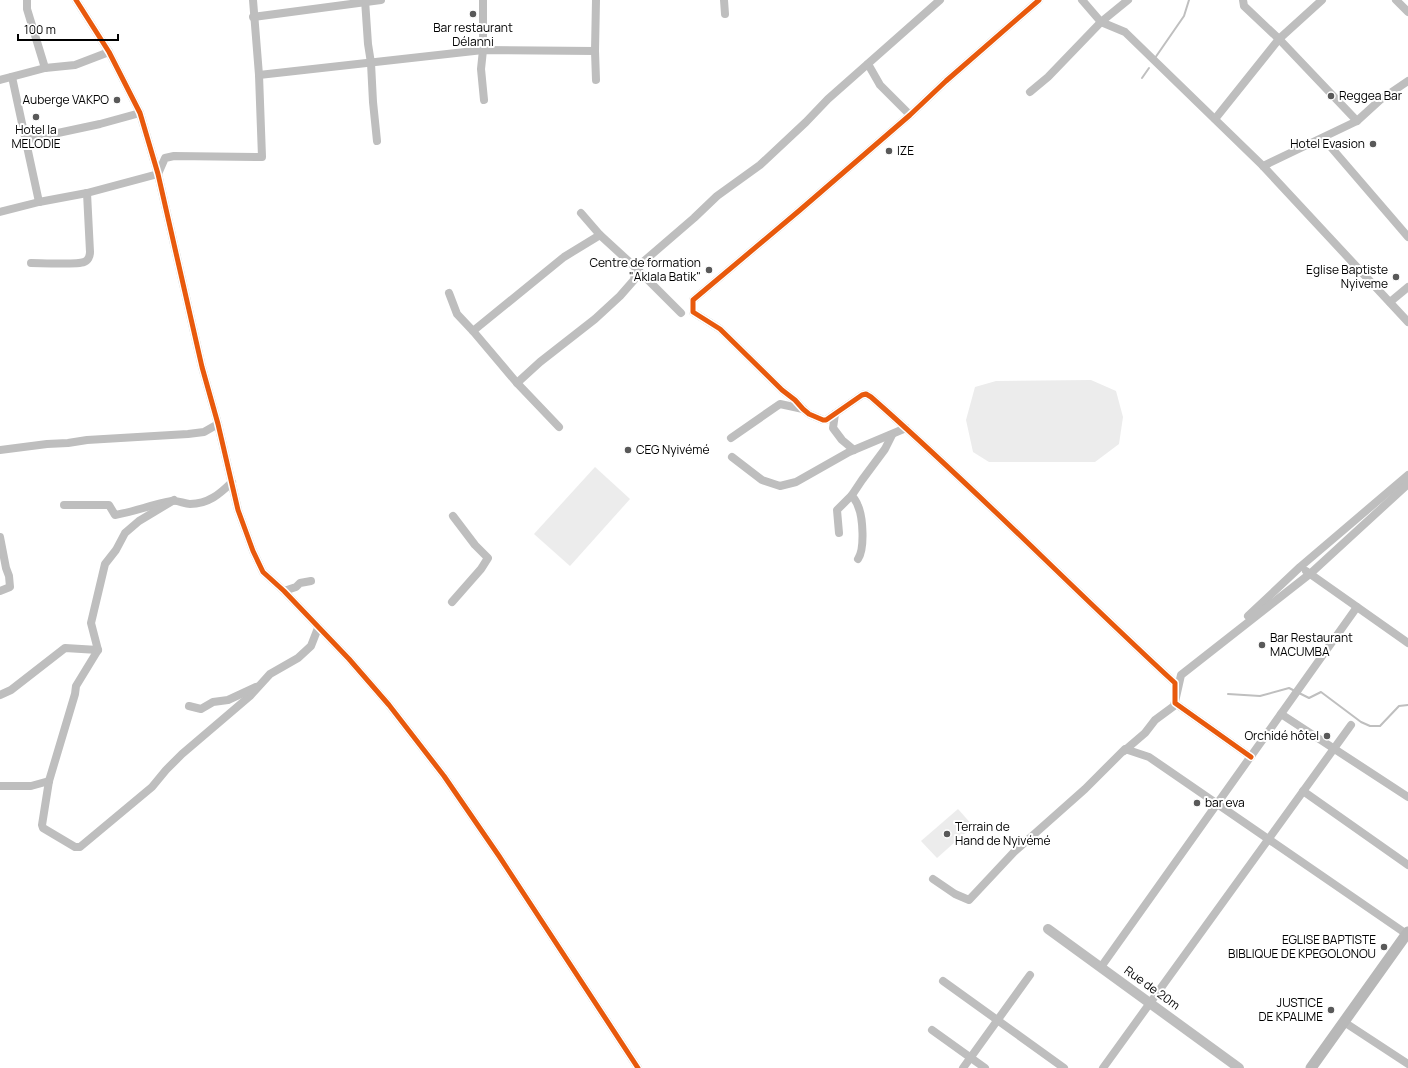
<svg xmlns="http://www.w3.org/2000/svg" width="1408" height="1068" font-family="Manrope,sans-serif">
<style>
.green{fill:#ececec}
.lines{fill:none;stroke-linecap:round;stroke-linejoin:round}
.stream{stroke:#bfbfbf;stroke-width:2}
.minor{stroke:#bebebe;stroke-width:8}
.tertiary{stroke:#bebebe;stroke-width:10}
.secondary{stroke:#b8b8b8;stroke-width:11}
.cycleway-casing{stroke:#fff;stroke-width:8}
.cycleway{stroke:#e8590c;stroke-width:5}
.poi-dot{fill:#595959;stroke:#fff;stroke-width:1.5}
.labels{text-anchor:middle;stroke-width:4;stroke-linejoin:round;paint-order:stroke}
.poi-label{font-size:12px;fill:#000;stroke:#fff;text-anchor:end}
.street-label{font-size:12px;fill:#000;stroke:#fff}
</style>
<rect width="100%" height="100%" fill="#fff"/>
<!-- green -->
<g class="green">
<polygon points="1091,380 1116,391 1123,417 1119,444 1095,462 989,462 973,452 966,420 975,387 996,381"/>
<polygon points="595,467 630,499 570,566 534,534"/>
<polygon points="958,809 973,826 937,858 921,841"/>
</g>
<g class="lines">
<!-- stream -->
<g class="stream">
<polyline points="1155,58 1184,16 1189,0"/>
<polyline points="1142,78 1149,68"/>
<polyline points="1299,693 1309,698 1321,692 1361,722 1370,726 1380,726 1399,706 1408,705"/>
<polyline points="1228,694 1260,696 1289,688 1295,691"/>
</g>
<!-- minor -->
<g class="minor">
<polyline points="27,0 27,9 45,68"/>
<polyline points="76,0 109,52 140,113 158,174 202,367 218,424 238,510 253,551 263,572 284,591 349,659 389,705 444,776 499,856 638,1068"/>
<polyline points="365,0 368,44 371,63 373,102 377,141"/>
<polyline points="483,0 483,50 481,69 484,100"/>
<polyline points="596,0 595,51 596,80"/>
<polyline points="724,0 725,14"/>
<path d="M1039 0 946 81 910 115 800 210 693 300V312L720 329 782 390 795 400 803 409 809 414 823 420H826L862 395 866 394 871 397C976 489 1073 589 1175 683V703L1251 757"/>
<polyline points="1082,0 1101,22 1125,32 1263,166 1408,322"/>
<polyline points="1243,0 1244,6 1279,39 1357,121"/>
<polyline points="1396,0 1408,12"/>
<polyline points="253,17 381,0"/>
<polyline points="868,64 880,85 910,115"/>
<polyline points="259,75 483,50 595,51"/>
<polyline points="12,77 39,202"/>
<polyline points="0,80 45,68 75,65 109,52"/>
<polyline points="1030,92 1048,77 1101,22 1128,0"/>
<polyline points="1215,119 1279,39 1322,0"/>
<polyline points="1323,138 1408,237"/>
<polyline points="25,140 100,124 140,113"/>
<polyline points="1263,166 1357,121 1380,100 1408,81"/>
<polyline points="0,212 39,202 87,193 158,174 165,158 174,156 262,157 259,75 253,0"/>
<polyline points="581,213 600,235 636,268 681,313"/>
<path d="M31 263C40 263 77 265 84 262 88 261 90 256 90 252L87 193"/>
<polyline points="449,293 457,314 473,331 517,383 559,427"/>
<polyline points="1390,302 1408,287"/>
<polyline points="473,331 564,257 600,235"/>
<polyline points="517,383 540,362 595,319 620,296 634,280 636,268 694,218 717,196 760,165 806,122 828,99 940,0"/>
<polyline points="835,414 833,428 842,440 854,450"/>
<polyline points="731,438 780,404 803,409"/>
<polyline points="0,450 47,444 68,443 87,440 188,434 204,432 218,424"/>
<polyline points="732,457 762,480 780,486 796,482 849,452 906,428"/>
<path d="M64 505H109L115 515C134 512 153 504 172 501 178 500 184 504 190 504 208 504 220 494 232 482"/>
<polyline points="839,533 837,510 852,495"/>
<polyline points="0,537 6,568 9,576 10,587 0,591"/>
<path d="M858 559C865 549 863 517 858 506 857 502 854 499 852 495L862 480 885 449 892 435"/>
<polyline points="1306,571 1408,643"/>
<polyline points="284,591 296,587 300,583 311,581"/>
<polyline points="452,602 481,569 488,558 475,545 453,516"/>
<polyline points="1248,616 1300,567 1408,475"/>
<polyline points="98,650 76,686 75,694 49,781 42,825 43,828 75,847 80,847 152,787 166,770 182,754 250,696 270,674 298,658 311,646 318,628"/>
<polyline points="0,695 11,690 65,648 98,650 91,623 105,564 116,550 125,533 139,521 174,500"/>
<polyline points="189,706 201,709 213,702 228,700 256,687"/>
<polyline points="1281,714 1408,797"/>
<polyline points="1124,751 1145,733 1155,720 1174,706 1181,675 1311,573 1408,484"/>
<polyline points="0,786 31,786 49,781"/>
<polyline points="1303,791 1408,865"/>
<polyline points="933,879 955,894 969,900 1014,852 1085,789 1125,749 1149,757 1408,935"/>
<polyline points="1101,967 1357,607"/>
<polyline points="943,981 1064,1068"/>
<polyline points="1344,1022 1408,1064"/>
<polyline points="932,1030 985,1068"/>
<polyline points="963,1068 1030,975"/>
<polyline points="1103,1068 1351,725"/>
</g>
<!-- tertiary -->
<polyline class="tertiary" points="1048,929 1239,1068"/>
<!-- secondary -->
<polyline class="secondary" points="1311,1068 1408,932"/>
<!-- cycleway casing -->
<g class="cycleway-casing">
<g id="cycleway">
<polyline points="76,0 109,52 140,113 158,174 202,367 218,424 238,510 253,551 263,572 284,591 349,659 389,705 444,776 499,856 638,1068"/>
<path d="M1039 0 946 81 910 115 800 210 693 300V312L720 329 782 390 795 400 803 409 809 414 823 420H826L862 395 866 394 871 397C976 489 1073 589 1175 683V703L1251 757"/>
</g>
</g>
<!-- cycleway -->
<use href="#cycleway" class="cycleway"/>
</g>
<!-- markers -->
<g class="poi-dot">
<circle cx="473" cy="14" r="4"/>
<circle cx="1331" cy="96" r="4"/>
<circle cx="117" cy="100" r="4"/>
<circle cx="36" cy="117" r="4"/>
<circle cx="1373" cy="144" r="4"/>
<circle cx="889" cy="151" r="4"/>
<circle cx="709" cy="270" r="4"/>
<circle cx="1396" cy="277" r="4"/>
<circle cx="628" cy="450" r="4"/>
<circle cx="1262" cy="645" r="4"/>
<circle cx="1327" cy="736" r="4"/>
<circle cx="1197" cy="803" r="4"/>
<circle cx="947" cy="834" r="4"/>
<circle cx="1384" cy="947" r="4"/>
<circle cx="1331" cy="1010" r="4"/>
</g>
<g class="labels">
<!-- poi labels -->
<g class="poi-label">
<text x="473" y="32" text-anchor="middle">Bar restaurant<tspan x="473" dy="14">Délanni</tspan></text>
<text x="1339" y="100" text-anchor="start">Reggea Bar</text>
<text x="109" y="104">Auberge VAKPO</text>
<text x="36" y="134" text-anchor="middle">Hotel la<tspan x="36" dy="14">MELODIE</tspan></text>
<text x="1365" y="148">Hotel Evasion</text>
<text x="897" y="155" text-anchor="start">IZE</text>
<text x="701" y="267">Centre de formation<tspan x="701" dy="14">"Aklala Batik"</tspan></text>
<text x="1388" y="274">Eglise Baptiste<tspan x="1388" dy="14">Nyiveme</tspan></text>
<text x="636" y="454" text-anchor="start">CEG Nyivémé</text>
<text x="1270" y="642" text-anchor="start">Bar Restaurant<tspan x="1270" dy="14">MACUMBA</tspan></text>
<text x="1319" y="740">Orchidé hôtel</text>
<text x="1205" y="807" text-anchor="start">bar eva</text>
<text x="955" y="831" text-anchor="start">Terrain de<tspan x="955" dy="14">Hand de Nyivémé</tspan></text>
<text x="1376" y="944">EGLISE BAPTISTE<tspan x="1376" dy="14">BIBLIQUE DE KPEGOLONOU</tspan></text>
<text x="1323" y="1007">JUSTICE<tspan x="1323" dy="14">DE KPALIME</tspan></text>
</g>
<!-- street labels -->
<g class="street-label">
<text transform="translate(1152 988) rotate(36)" y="4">Rue de 20m</text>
</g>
</g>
<!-- scale -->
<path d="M18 34v6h100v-6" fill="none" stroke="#000000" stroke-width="2"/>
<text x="24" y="34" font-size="12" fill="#000000" stroke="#ffffff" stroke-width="3" paint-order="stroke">100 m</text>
</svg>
